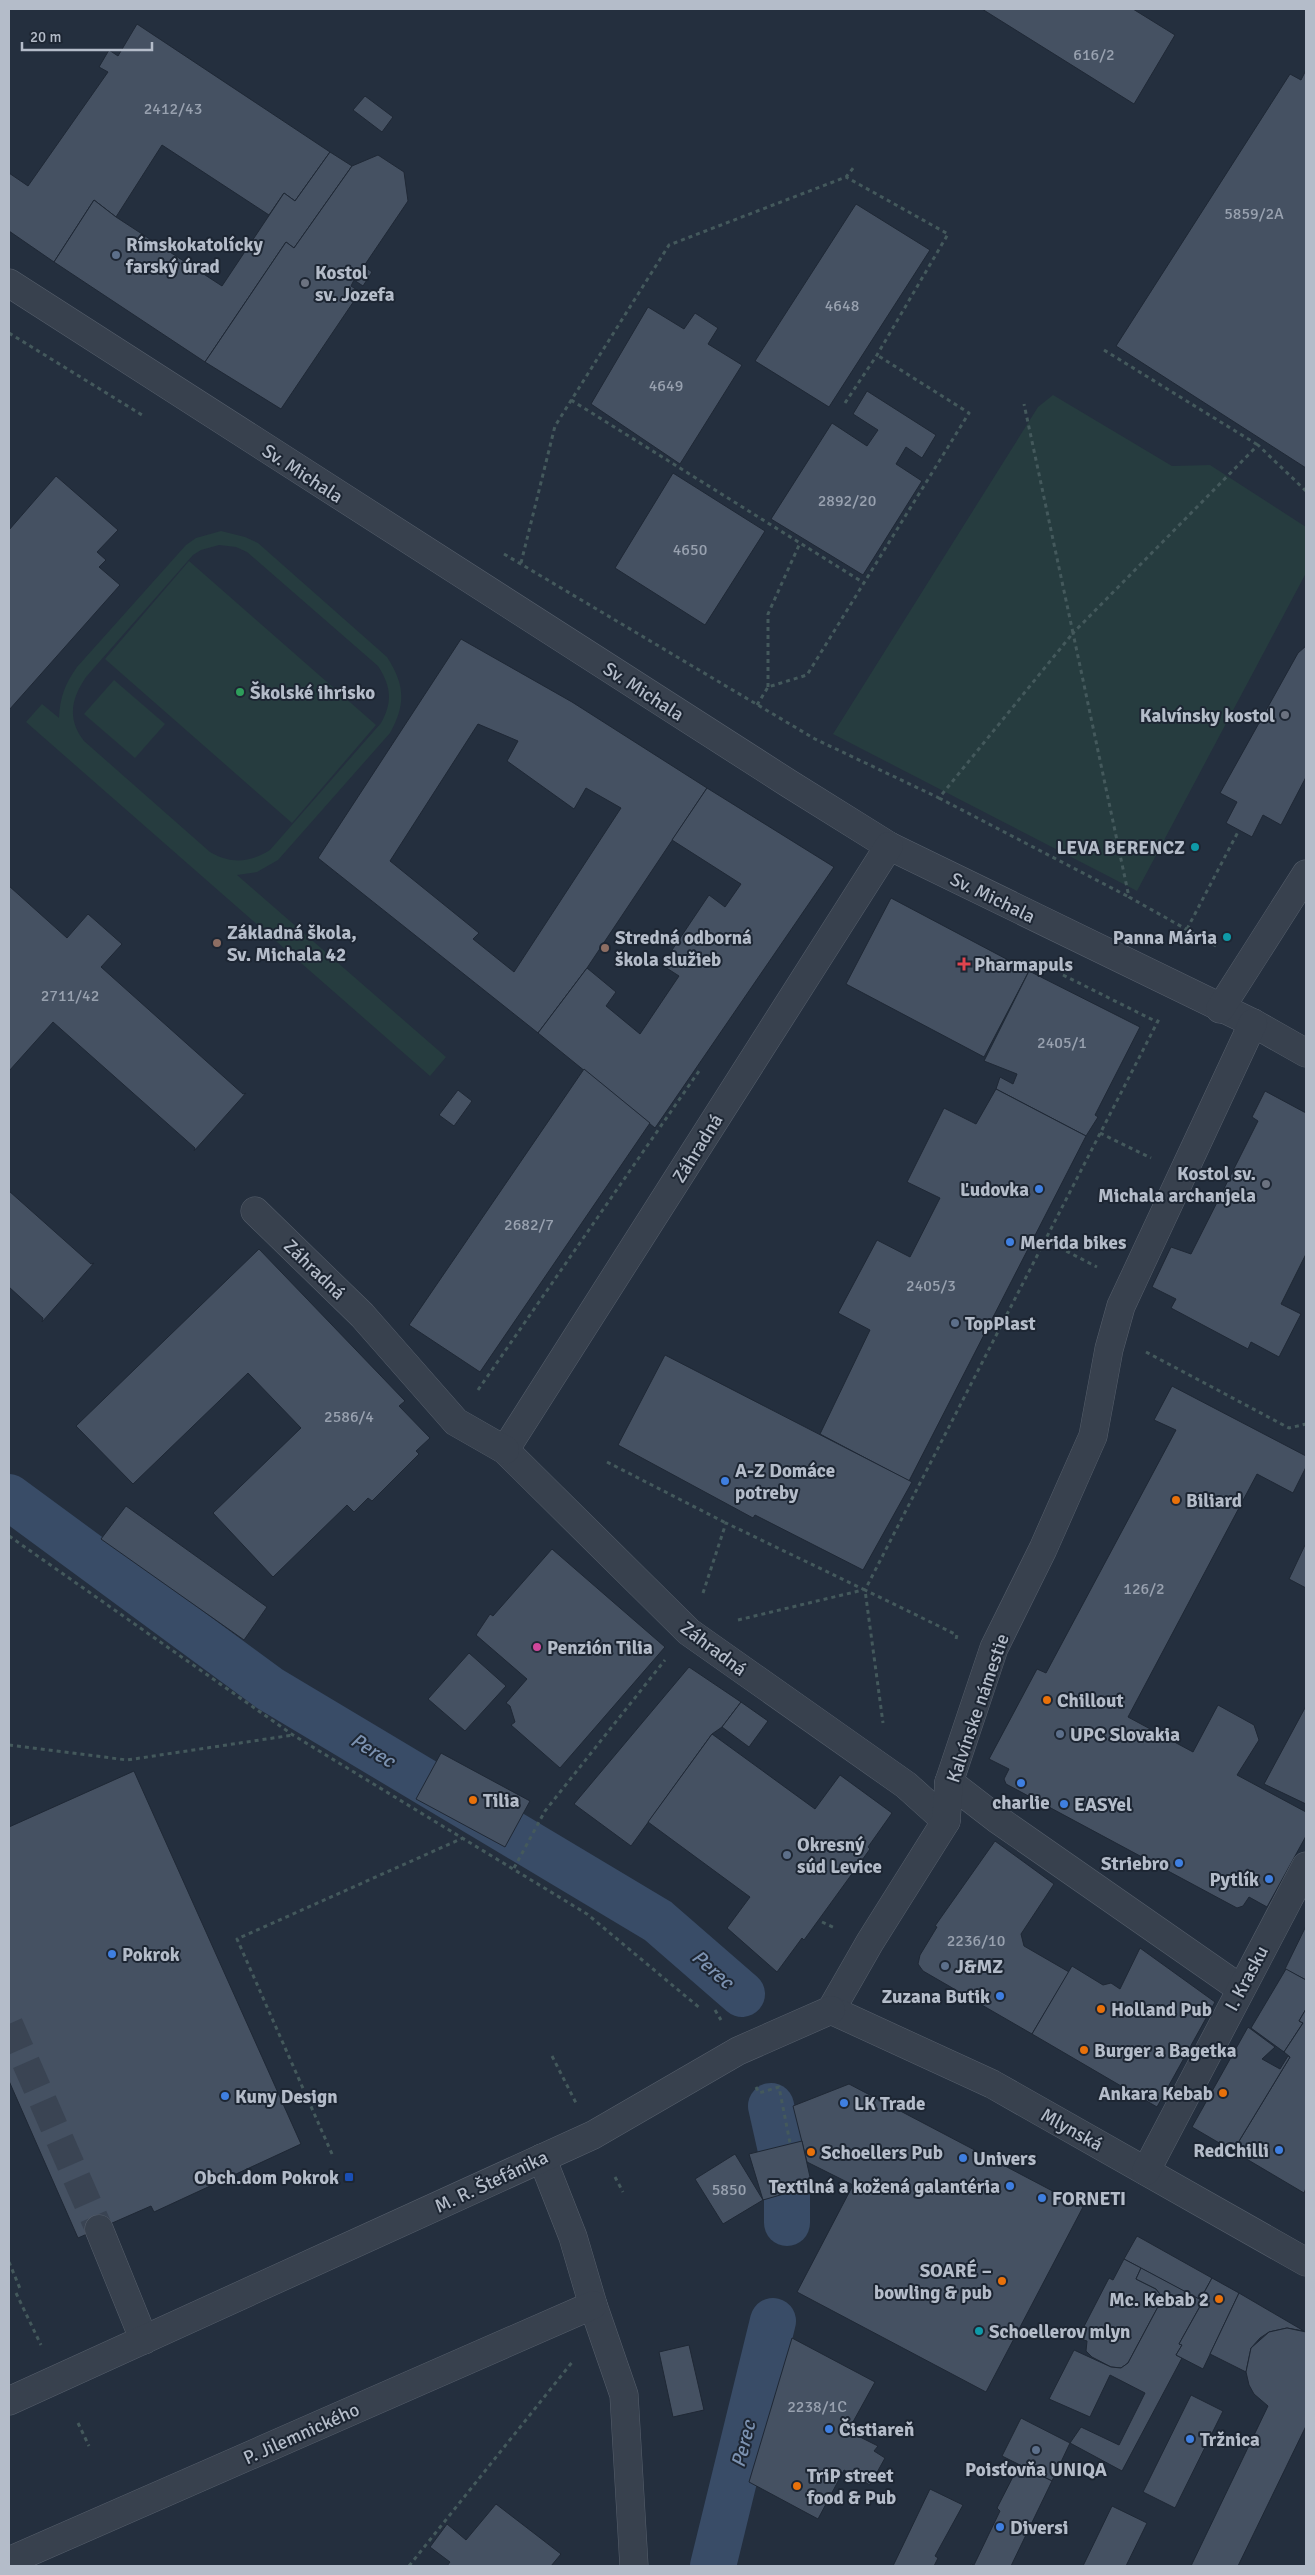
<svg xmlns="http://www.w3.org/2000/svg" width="1315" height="2575" font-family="Signika,sans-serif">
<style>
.green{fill:#263c3f;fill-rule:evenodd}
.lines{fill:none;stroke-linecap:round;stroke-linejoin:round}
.canal{stroke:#394c67;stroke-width:46}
.building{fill:#455162;stroke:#1f2835;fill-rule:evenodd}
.minor-tunnel{stroke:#3a4453;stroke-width:28;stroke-dasharray:28 14;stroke-linecap:butt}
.minor-casing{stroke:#565f6c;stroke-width:29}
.path{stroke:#44595c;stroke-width:3;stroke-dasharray:4 4;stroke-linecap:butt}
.minor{stroke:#38414e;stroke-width:28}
.service-dot{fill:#5c6f8a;stroke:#1d2633;stroke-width:2}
.worship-dot{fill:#6b7280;stroke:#1d2633;stroke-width:2}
.leisure-dot{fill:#2e9e5b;stroke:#1d2633;stroke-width:2}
.culture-dot{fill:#0f9aa8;stroke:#1d2633;stroke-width:2}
.education-dot{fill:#8d6e63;stroke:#1d2633;stroke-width:2}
.health-dot{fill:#e0444e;stroke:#1d2633;stroke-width:2}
.shop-dot{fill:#3f7fe0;stroke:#1d2633;stroke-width:2}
.food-dot{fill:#e8710a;stroke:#1d2633;stroke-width:2}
.hotel-dot{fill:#d1479c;stroke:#1d2633;stroke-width:2}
.transit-dot{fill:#1a4fb4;stroke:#1d2633;stroke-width:2}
.labels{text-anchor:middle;stroke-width:4;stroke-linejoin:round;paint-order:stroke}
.number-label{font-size:16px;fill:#98a1af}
.poi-label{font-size:19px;font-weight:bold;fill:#b4bcc9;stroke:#1d2633;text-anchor:start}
.street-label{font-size:19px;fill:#b4bcc9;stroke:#1d2633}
.water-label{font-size:20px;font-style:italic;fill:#7c92b1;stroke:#1d2633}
</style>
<rect width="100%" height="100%" fill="#242f3e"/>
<!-- green -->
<g class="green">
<polygon points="1053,395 1172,466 1210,465 1306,527 1306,573 1137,891 833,734 1038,407"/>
<path d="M221 531 245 537 258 543 387 657C405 685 406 704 390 733L278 860 257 872 237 875 446 1057 430 1076 26 722 42 704 59 718C60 697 65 684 77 667L186 545 196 538ZM219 545 236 547 247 552 378 666C391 686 393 702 381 723L270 850C249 863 231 864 210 852L84 741C67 719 71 699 86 677L193 555 201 550Z"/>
<polygon points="189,561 376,725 292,823 105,659"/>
<polygon points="114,680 165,724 135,758 84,714"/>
</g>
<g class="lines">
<!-- canal -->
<g class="canal">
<polyline points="9,1497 270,1689 658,1921 742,1994"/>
<polyline points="771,2106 780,2146"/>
<polyline points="787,2223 787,2194"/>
<polyline points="713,2566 773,2321"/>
</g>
</g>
<!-- building -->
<g class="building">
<polygon points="982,9 1133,9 1175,35 1134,104"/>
<polygon points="137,24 330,152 295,201 284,193 269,215 162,145 116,217 94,200 54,262 9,231 9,173 28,186 108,72 99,67 109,50 118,56"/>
<polygon points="1306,70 1306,468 1116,346 1290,74 1301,80"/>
<polygon points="365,96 393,117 382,132 353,110"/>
<polygon points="330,152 352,166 294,248 286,242 205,362 54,262 94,200 116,217 222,286 284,193 295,201"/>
<polygon points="378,155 404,172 408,201 364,266 372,272 363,286 354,280 351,286 360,292 281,409 205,362 286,242 294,248 352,166"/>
<polygon points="856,204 930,250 829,407 755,361"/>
<polygon points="648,307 684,329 695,313 718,328 708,344 742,365 680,464 591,404"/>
<polygon points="867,391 936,435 922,458 906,447 896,464 922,481 863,575 771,519 832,423 867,446 878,430 853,414"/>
<polygon points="673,473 765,531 705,625 615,568"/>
<polygon points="56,476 118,530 97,552 106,560 99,567 120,585 9,710 9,530"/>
<path d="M461 639 572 702 707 788 587 968 538 1033 318 858ZM478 724 518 741 507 761 574 809 586 788 621 808 514 972 473 939 479 933 390 861Z"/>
<polygon points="1306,646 1306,777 1281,825 1263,815 1252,837 1226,823 1237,802 1220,793 1298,653"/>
<polygon points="707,788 834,867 655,1128 538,1033 587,968 616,992 606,1006 640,1034 679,976 662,965 709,895 725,907 741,884 672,840"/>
<polygon points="9,886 67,938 88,914 122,944 101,967 243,1094 246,1093 194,1151 195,1148 53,1022 9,1071"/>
<polygon points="891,898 1029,971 984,1057 846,984"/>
<polygon points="1029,971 1140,1027 1095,1115 1098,1117 1086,1136 996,1089 1000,1077 1013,1084 1017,1074 984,1061"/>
<polygon points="584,1069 650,1123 480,1372 409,1325"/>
<polygon points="996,1089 1086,1136 909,1481 820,1434 870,1330 838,1313 877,1240 910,1257 940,1198 907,1182 944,1108 976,1124"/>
<polygon points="458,1090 472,1101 454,1126 439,1115"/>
<polygon points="1265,1091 1306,1113 1306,1254 1281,1304 1301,1314 1279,1357 1251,1342 1248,1349 1171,1308 1176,1299 1152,1287 1171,1247 1191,1254 1258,1121 1252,1117"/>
<polygon points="9,1191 91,1264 94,1263 42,1322 43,1318 9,1287"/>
<polygon points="259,1249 405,1401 399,1406 430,1438 416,1451 419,1454 372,1501 368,1498 354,1512 347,1505 273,1577 213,1513 301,1428 248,1373 133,1484 76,1426"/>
<polygon points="665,1355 912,1482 863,1570 755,1515 753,1518 618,1445"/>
<polygon points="1172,1386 1306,1456 1306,1467 1293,1493 1257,1474 1128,1717 1193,1752 1218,1705 1254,1725 1259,1740 1237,1775 1306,1812 1306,1836 1267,1907 1249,1897 1243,1906 1237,1908 1209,1893 1006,1784 1004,1779 1009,1769 989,1759 1037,1669 1046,1673 1176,1430 1154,1420"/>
<polygon points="126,1506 267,1607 244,1640 101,1539"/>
<polygon points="1305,1545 1306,1545 1306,1588 1289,1579"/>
<polygon points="552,1549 665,1647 560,1768 511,1725 515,1722 510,1706 506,1703 527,1679 476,1635 490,1614 493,1616"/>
<polygon points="469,1653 506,1686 465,1731 428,1699"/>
<polygon points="689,1667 741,1702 722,1727 712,1734 631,1846 574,1804"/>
<polygon points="741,1702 768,1721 749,1747 722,1727"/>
<polygon points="1306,1706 1306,1804 1264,1784"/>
<polygon points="712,1734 815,1809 840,1775 892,1813 868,1847 870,1849 804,1940 802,1938 777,1972 727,1928 750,1897 648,1822"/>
<polygon points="441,1753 530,1801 505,1847 416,1799"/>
<polygon points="134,1771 301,2144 154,2212 151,2206 78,2238 9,2081 9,1827"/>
<polygon points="995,1841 1054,1884 1021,1934 1024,1946 1069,1972 1032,2034 923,1971 918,1964 920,1955 937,1927 935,1926"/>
<polygon points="1306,1926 1306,1980 1285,1969"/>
<polygon points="1140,1948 1215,2002 1157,2107 1032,2034 1072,1966 1103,1985 1111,1983 1120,1989"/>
<polygon points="1286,1969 1306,1980 1306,2009 1299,2021 1303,2023 1284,2052 1251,2028"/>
<polygon points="1306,2009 1306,2188 1304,2193 1233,2151 1290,2057 1284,2052 1303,2023 1299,2021"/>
<polygon points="1248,2027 1275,2047 1262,2059 1280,2069 1288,2056 1290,2057 1233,2151 1192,2127"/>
<polygon points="849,2084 1083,2207 986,2392 797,2292 853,2185 807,2162 793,2106"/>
<polygon points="802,2141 810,2177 801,2189 763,2200 749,2154"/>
<polygon points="735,2154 763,2200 723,2224 695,2179"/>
<polygon points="1137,2236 1212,2278 1200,2300 1124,2259"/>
<polygon points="1124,2259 1141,2268 1136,2279 1156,2289 1160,2294 1160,2303 1128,2363 1121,2368 1111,2367 1092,2357 1086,2351 1087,2341 1078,2338 1109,2278 1113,2280"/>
<polygon points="1141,2268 1203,2301 1179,2344 1182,2345 1176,2355 1182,2358 1122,2471 1070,2443 1081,2427 1119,2445 1145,2393 1110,2375 1090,2417 1049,2399 1074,2350 1111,2367 1121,2368 1128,2363 1160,2303 1160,2294 1156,2289 1136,2279"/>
<polygon points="1212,2278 1239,2293 1203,2369 1176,2355 1182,2345 1179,2344 1203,2301 1200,2300"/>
<polygon points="1239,2293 1304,2331 1287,2328 1269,2332 1260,2338 1251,2348 1246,2372 1210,2354"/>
<polygon points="1287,2328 1306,2332 1306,2426 1238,2566 1191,2566 1268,2406 1254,2394 1249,2385 1246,2372 1251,2348 1269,2332"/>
<polygon points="792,2338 875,2382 848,2431 878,2446 874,2451 885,2458 870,2485 844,2470 818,2519 749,2482"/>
<polygon points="689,2345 704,2410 673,2417 659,2352"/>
<polygon points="1191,2395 1223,2411 1175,2508 1143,2492"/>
<polygon points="1021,2418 1070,2443 1052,2481 1002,2456"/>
<polygon points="1019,2465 1052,2481 1011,2566 970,2566 971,2564 974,2565 1000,2511 997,2508"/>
<polygon points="930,2489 963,2505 935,2556 938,2558 934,2566 893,2566"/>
<polygon points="496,2504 561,2554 551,2566 447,2566 450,2562 430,2547 447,2524 466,2540"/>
<polygon points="1112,2506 1147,2523 1126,2566 1083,2566"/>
</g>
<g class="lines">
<!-- minor-tunnel -->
<polyline class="minor-tunnel" points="9,2024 99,2229"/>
<!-- minor casing -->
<g class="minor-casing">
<g id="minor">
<polyline points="9,283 788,783 889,846 1253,1023 1306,1053"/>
<polyline points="889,846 505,1450 689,1632 906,1785 946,1821"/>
<polyline points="1220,1009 1306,874"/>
<polyline points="255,1211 362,1315 456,1422 505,1450"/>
<polyline points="949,1782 997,1819 1241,1989"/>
<polyline points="831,2010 870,1942 946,1821 949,1782 994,1648 1043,1549 1093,1436 1109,1349 1121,1306 1253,1023"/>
<polyline points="831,2010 992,2084 1306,2262"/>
<polyline points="542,2158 573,2237 593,2305 624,2395 634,2566"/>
<polyline points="1146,2171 1306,1866"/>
<polyline points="99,2229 144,2340"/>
<polyline points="9,2401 593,2135 738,2051 831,2010"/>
<polyline points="9,2561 593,2305"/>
</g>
</g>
<!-- path -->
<g class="path">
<polyline points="9,333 142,415"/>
<polyline points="1104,350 1258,445"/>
<polyline points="571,400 864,583"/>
<polyline points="845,403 877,355 948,234 846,177"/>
<polyline points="504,554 815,739 939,798 1073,633 1024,404"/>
<polyline points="521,563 555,426 669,245 846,177 854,167"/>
<polyline points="768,687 768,614 800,543"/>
<polyline points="757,705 768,687 807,675 969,413 877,355"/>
<polyline points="939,798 1129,897"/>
<polyline points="1187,929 1239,830"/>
<polyline points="1216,946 1129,897 1073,633 1258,445 1306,491"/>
<polyline points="1063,975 1157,1022"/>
<polyline points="1100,1133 1151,1158"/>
<polyline points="1045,1240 1097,1267"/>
<polyline points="1146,1352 1289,1428 1306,1424"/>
<polyline points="478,1390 699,1071"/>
<polyline points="607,1462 726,1523"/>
<polyline points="9,1536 293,1735 587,1914 701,2009"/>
<polyline points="703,1593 726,1523 865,1590 883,1723"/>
<polyline points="738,1620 863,1590"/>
<polyline points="956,1639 957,1635 865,1590 1159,1019"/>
<polyline points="9,1745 127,1760 293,1735"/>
<polyline points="514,1868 545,1811 665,1660"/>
<polyline points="822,1922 835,1928"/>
<polyline points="715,2010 721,2020"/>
<polyline points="552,2056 576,2103"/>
<polyline points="756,2087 759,2093 779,2087 790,2143"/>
<polyline points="332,2154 237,1939 463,1838"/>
<polyline points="615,2177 623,2192"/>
<polyline points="9,2262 21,2291"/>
<polyline points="16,2293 41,2345"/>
<polyline points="78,2423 89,2446"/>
<polyline points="409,2566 573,2361"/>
</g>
<!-- minor -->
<use href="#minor" class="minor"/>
</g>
<!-- markers -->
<g class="service-dot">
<circle cx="116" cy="255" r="5"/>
<circle cx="955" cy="1323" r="5"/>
<circle cx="1060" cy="1734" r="5"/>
<circle cx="787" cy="1855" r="5"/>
<circle cx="945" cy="1966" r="5"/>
<circle cx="1036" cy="2450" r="5"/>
</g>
<g class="worship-dot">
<circle cx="305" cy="283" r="5"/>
<circle cx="1285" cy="715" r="5"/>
<circle cx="1266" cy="1184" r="5"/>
</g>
<circle class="leisure-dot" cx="240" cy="692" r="5"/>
<g class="culture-dot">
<circle cx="1195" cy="847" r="5"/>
<circle cx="1227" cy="937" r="5"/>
<circle cx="979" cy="2331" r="5"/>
</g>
<g class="education-dot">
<circle cx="217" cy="943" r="5"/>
<circle cx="605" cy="948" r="5"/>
</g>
<path class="health-dot" d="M961.5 956.5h5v5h5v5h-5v5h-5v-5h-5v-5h5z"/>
<g class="shop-dot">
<circle cx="1039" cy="1189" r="5"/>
<circle cx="1010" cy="1242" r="5"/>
<circle cx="725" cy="1481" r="5"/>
<circle cx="1021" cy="1783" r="5"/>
<circle cx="1064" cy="1804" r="5"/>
<circle cx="1179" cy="1863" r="5"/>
<circle cx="1269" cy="1879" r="5"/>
<circle cx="112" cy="1954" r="5"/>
<circle cx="1000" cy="1996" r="5"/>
<circle cx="225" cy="2096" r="5"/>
<circle cx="844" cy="2103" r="5"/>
<circle cx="1279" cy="2150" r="5"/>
<circle cx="963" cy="2158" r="5"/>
<circle cx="1010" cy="2186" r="5"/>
<circle cx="1042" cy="2198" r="5"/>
<circle cx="829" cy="2429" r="5"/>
<circle cx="1190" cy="2439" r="5"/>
<circle cx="1000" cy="2527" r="5"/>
</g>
<g class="food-dot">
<circle cx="1176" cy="1500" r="5"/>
<circle cx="1047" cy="1700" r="5"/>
<circle cx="473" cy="1800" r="5"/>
<circle cx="1101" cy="2009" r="5"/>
<circle cx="1084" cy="2050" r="5"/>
<circle cx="1223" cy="2093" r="5"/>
<circle cx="811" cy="2152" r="5"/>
<circle cx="1002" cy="2281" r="5"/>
<circle cx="1219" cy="2299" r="5"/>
<circle cx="797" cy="2486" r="5"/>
</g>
<circle class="hotel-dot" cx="537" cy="1647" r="5"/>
<rect class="transit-dot" x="344" y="2172" width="10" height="10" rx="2.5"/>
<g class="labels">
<!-- number labels -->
<g class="number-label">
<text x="1094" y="60">616/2</text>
<text x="173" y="114">2412/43</text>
<text x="1254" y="219">5859/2A</text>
<text x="842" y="311">4648</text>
<text x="666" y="391">4649</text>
<text x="847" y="506">2892/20</text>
<text x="690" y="555">4650</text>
<text x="70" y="1001">2711/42</text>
<text x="1062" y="1048">2405/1</text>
<text x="529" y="1230">2682/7</text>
<text x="931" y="1291">2405/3</text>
<text x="349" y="1422">2586/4</text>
<text x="1144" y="1594">126/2</text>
<text x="976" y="1946">2236/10</text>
<text x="729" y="2195">5850</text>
<text x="817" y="2412">2238/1C</text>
</g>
<!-- poi labels -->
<g class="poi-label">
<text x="126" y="251">Rímskokatolícky<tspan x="126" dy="22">farský úrad</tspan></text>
<text x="315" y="279">Kostol<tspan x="315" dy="22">sv. Jozefa</tspan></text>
<text x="250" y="699">Školské ihrisko</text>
<text x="1275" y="722" text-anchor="end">Kalvínsky kostol</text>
<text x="1185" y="854" text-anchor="end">LEVA BERENCZ</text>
<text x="227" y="939">Základná škola,<tspan x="227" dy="22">Sv. Michala 42</tspan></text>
<text x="615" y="944">Stredná odborná<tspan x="615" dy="22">škola služieb</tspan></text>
<text x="1217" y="944" text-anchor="end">Panna Mária</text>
<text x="974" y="971">Pharmapuls</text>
<text x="1256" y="1180" text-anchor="end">Kostol sv.<tspan x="1256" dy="22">Michala archanjela</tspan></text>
<text x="1029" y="1196" text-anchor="end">Ľudovka</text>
<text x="1020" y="1249">Merida bikes</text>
<text x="965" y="1330">TopPlast</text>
<text x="735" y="1477">A-Z Domáce<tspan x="735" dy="22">potreby</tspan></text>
<text x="1186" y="1507">Biliard</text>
<text x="547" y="1654">Penzión Tilia</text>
<text x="1057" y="1707">Chillout</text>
<text x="1070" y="1741">UPC Slovakia</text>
<text x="483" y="1807">Tilia</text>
<text x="1021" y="1809" text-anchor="middle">charlie</text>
<text x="1074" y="1811">EASYel</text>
<text x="797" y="1851">Okresný<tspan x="797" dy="22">súd Levice</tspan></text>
<text x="1169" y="1870" text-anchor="end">Striebro</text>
<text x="1259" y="1886" text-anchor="end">Pytlík</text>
<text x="122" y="1961">Pokrok</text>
<text x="955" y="1973">J&amp;MZ</text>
<text x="990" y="2003" text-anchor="end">Zuzana Butik</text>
<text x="1111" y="2016">Holland Pub</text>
<text x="1094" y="2057">Burger a Bagetka</text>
<text x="1213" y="2100" text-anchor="end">Ankara Kebab</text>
<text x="235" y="2103">Kuny Design</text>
<text x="854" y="2110">LK Trade</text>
<text x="1269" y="2157" text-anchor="end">RedChilli</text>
<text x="821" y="2159">Schoellers Pub</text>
<text x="973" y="2165">Univers</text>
<text x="339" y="2184" text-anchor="end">Obch.dom Pokrok</text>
<text x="1000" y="2193" text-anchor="end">Textilná a kožená galantéria</text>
<text x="1052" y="2205">FORNETI</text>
<text x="992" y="2277" text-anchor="end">SOARÉ –<tspan x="992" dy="22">bowling &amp; pub</tspan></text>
<text x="1209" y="2306" text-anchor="end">Mc. Kebab 2</text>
<text x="989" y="2338">Schoellerov mlyn</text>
<text x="839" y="2436">Čistiareň</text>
<text x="1200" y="2446">Tržnica</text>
<text x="1036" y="2476" text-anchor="middle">Poisťovňa UNIQA</text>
<text x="807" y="2482">TriP street<tspan x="807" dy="22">food &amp; Pub</tspan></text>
<text x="1010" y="2534">Diversi</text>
</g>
<!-- street labels -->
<g class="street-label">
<text transform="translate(303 473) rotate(33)" y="7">Sv. Michala</text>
<text transform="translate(644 691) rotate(33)" y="7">Sv. Michala</text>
<text transform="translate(993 897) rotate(26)" y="7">Sv. Michala</text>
<text transform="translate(697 1148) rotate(-58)" y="7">Záhradná</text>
<text transform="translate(315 1269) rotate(44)" y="7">Záhradná</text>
<text transform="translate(714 1648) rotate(37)" y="7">Záhradná</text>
<text transform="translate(977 1708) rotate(-71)" y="7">Kalvínske námestie</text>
<text transform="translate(1246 1978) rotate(-62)" y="7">I. Krasku</text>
<text transform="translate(1072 2129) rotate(29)" y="7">Mlynská</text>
<text transform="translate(491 2181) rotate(-25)" y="7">M. R. Štefánika</text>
<text transform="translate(301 2433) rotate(-24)" y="7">P. Jilemnického</text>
</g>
<!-- water labels -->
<g class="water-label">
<text transform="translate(373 1750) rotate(31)" y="7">Perec</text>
<text transform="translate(713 1969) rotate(41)" y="7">Perec</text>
<text transform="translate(743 2444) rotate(-76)" y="7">Perec</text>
</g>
</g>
<!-- border -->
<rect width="1315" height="2575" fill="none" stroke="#b4bcc9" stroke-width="20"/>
<!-- scale -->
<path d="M22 42v8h130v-8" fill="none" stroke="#b4bcc9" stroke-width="2.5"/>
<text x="30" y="42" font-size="15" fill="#b4bcc9" stroke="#1d2633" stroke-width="4" paint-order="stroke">20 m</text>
</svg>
